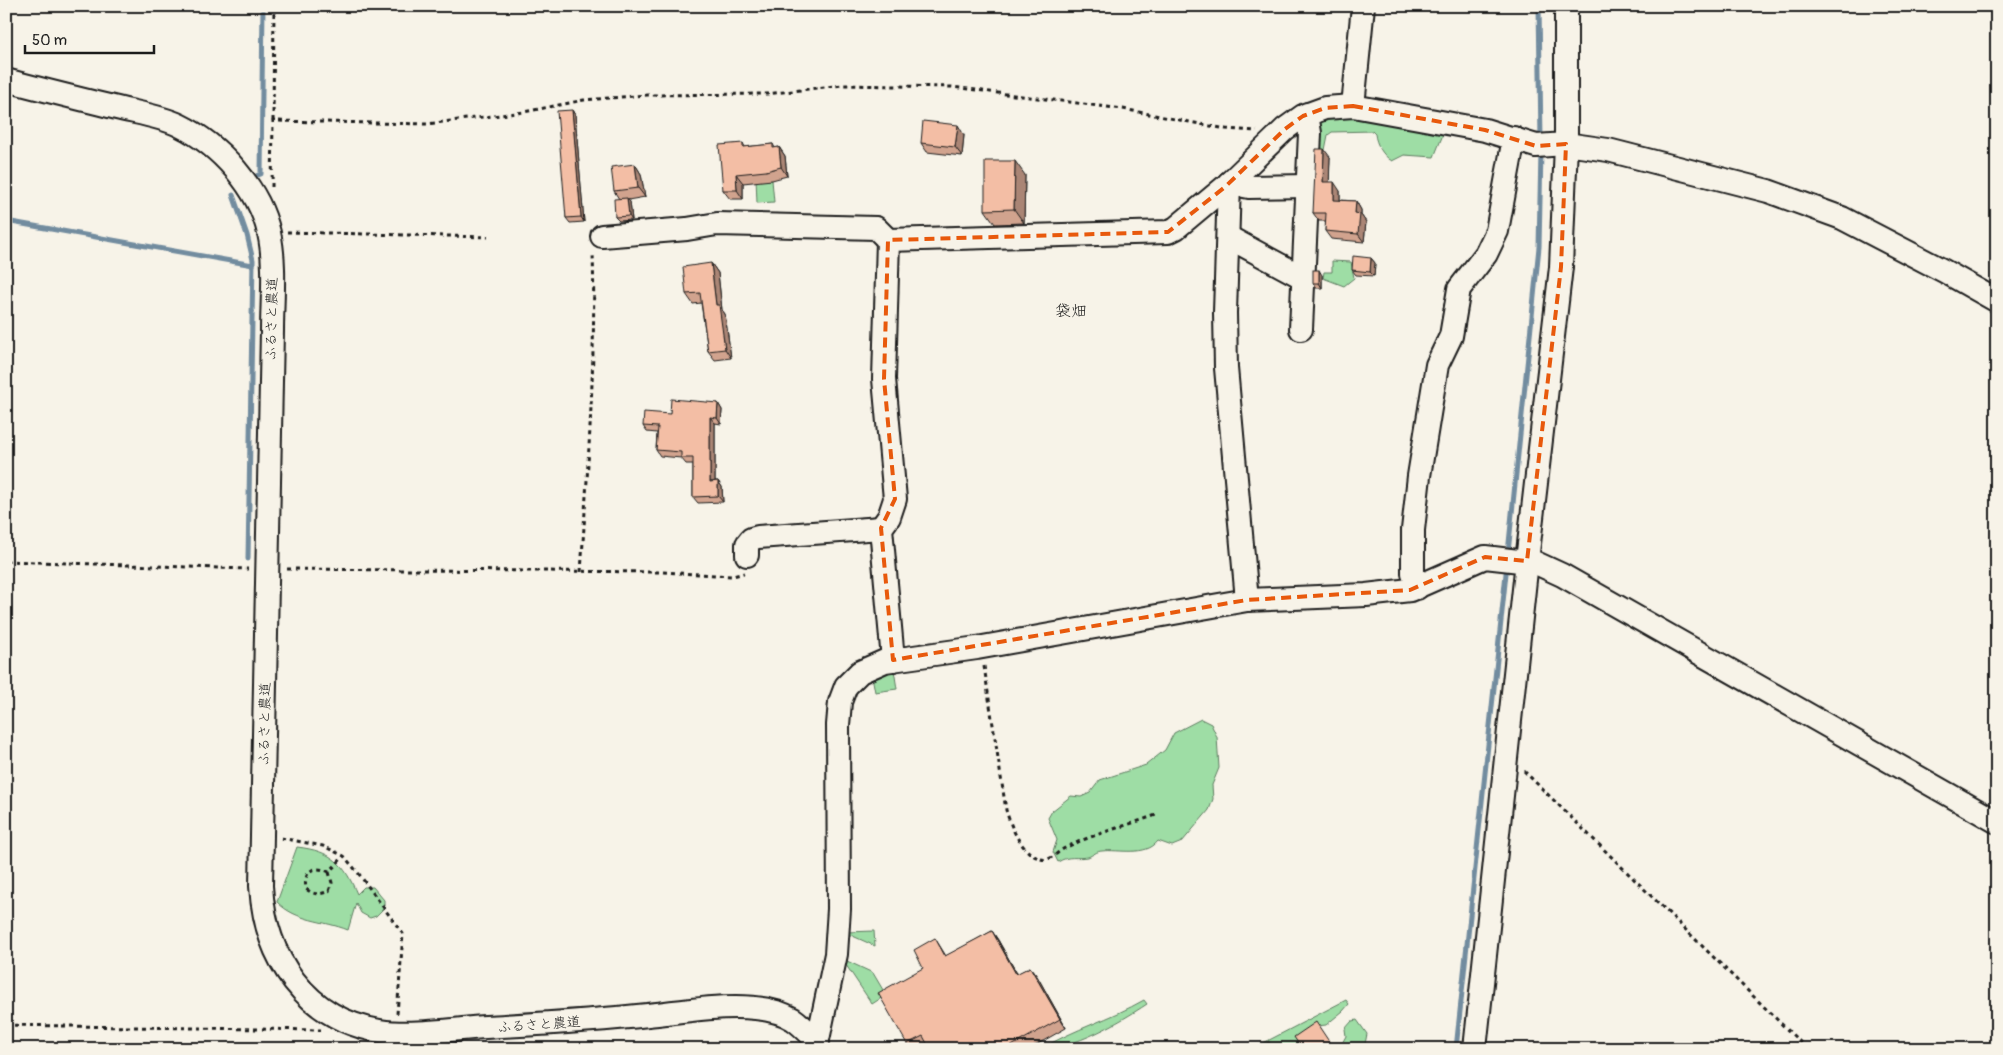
<svg xmlns="http://www.w3.org/2000/svg" width="2003" height="1055" font-family="Pangolin,'Klee One',sans-serif">
<style>
.green{fill:#9edda5;stroke:#5d7c60}
.lines{fill:none;stroke-linecap:round;stroke-linejoin:round}
.stream{stroke:#728c9f;stroke-width:5}
.minor-casing{stroke:#1c1c1c;stroke-width:26}
.path{stroke:#1c1c1c;stroke-width:3;stroke-dasharray:4 4;stroke-linecap:butt}
.minor{stroke:#f7f3e8;stroke-width:22}
.wall{fill:#d1a38e;stroke:#1c1c1c}
.shaded-wall{fill:#aa8574;stroke:#1c1c1c}
.building{fill:#f3bea5;stroke:#1c1c1c}
.marked{fill:none;stroke:#e8590c;stroke-width:4;stroke-dasharray:10 6;stroke-linejoin:round}
.labels{text-anchor:middle;stroke-width:4;stroke-linejoin:round;paint-order:stroke}
.street-label{font-size:14px;fill:#1c1c1c;stroke:#f7f3e8}
.quarter-label{font-size:16px;fill:#1c1c1c;stroke:#f7f3e8}
</style>
<rect width="100%" height="100%" fill="#f7f3e8"/>
<filter id="ink" filterUnits="userSpaceOnUse"><feTurbulence type="fractalNoise" baseFrequency=".02" numOctaves="2"/><feDisplacementMap in="SourceGraphic" scale="10" xChannelSelector="R" yChannelSelector="G"/><feConvolveMatrix kernelMatrix="1 2 1 2 8 2 1 2 1" color-interpolation-filters="sRGB"/></filter>
<g filter="url(#ink)">
<!-- green -->
<g class="green">
<path d="M1351 116 1444 132 1434 157 1404 155 1392 161C1383 156 1376 144 1375 134L1372 131 1332 132 1328 135 1324 155 1314 156 1316 127 1320 119Z"/>
<polygon points="756,178 772,180 774,202 757,203"/>
<polygon points="1332,261 1351,262 1354,278 1344,286 1323,278 1324,272 1332,272"/>
<polygon points="894,670 897,689 875,692 872,676"/>
<path d="M1201 719 1211 724 1217 737 1219 768 1212 785 1213 799 1209 810 1182 842 1172 846 1158 841C1146 857 1119 849 1102 851 1097 851 1093 855 1088 857 1076 859 1069 855 1058 862L1053 852 1057 840 1048 818 1052 811 1071 796 1081 797 1090 793 1100 780 1146 765 1165 750 1174 733Z"/>
<path d="M297 847C332 851 344 863 357 894L364 887H373L384 900V908L376 916 370 918 361 913 356 903 348 930C323 920 297 922 277 902Z"/>
<polygon points="874,931 875,946 846,933 847,932"/>
<polygon points="847,961 873,973 886,995 872,1004 844,962"/>
<path d="M1144 1000 1147 1004C1120 1022 1073 1049 1041 1049 1074 1029 1111 1019 1144 1000Z"/>
<polygon points="1346,1000 1349,1004 1343,1011 1326,1025 1317,1026 1302,1049 1252,1049"/>
<polygon points="1357,1020 1367,1034 1364,1049 1339,1049 1346,1036 1345,1029 1352,1021"/>
</g>
<g class="lines">
<!-- stream -->
<g class="stream">
<polyline points="1539,6 1541,140"/>
<polyline points="258,175 261,174 263,6"/>
<polyline points="233,195 247,235 253,260 248,559"/>
<polyline points="6,221 253,265"/>
<polyline points="1508,553 1539,247 1541,151"/>
<polyline points="1456,1049 1507,564"/>
</g>
<!-- minor casing -->
<g class="minor-casing">
<g id="minor">
<path d="M6 80C43 90 80 99 117 108 137 113 160 116 179 125 220 145 259 188 269 233 276 264 272 300 272 331L261 886C265 958 306 1019 380 1031 411 1036 454 1029 486 1027 540 1024 594 1021 648 1015 689 1011 756 997 793 1019 802 1025 810 1034 818 1042"/>
<polyline points="1353,106 1363,6"/>
<polyline points="1229,183 1225,313 1226,368 1247,600"/>
<polyline points="1229,183 1249,187 1307,186"/>
<polyline points="602,236 687,229 717,224 876,228 888,240"/>
<polyline points="1228,237 1304,278"/>
<polyline points="1301,329 1310,133 1307,114"/>
<polyline points="747,555 747,544 751,539 758,537 881,528"/>
<polyline points="1417,588 1413,573 1413,530 1419,476 1437,365 1451,336 1459,289 1486,254 1497,231 1514,138"/>
<polyline points="893,660 881,528 889,517 895,499 884,379 888,240 1168,232 1176,228 1225,187 1285,129 1303,116 1325,108 1353,106 1485,130 1536,146 1566,144 1608,150 1768,191 1842,218 1944,271 1997,301"/>
<polyline points="816,1049 836,954 839,909 838,725 840,702 846,686 860,672 885,661 977,648 1247,600 1366,595 1410,590 1485,557 1536,563 1562,575 1997,822"/>
<polyline points="1475,1049 1527,561 1561,267 1566,144 1566,6"/>
</g>
</g>
<!-- path -->
<g class="path">
<polyline points="273,121 274,6"/>
<polyline points="272,187 273,121 427,124 524,112 584,100 647,95 767,94 842,85 952,87 1123,109 1226,129 1257,131"/>
<polyline points="287,232 488,237"/>
<polyline points="6,561 248,569"/>
<polyline points="287,569 662,572 733,576 744,573"/>
<path d="M581 572C588 465 596 359 593 253"/>
<path d="M984 666 1006 810C1011 827 1021 853 1041 859 1050 862 1057 852 1065 848 1093 834 1126 826 1156 815"/>
<polyline points="1524,771 1807,1049"/>
<polyline points="281,838 323,846 344,856 359,874 403,934 397,1014"/>
<path d="M329 872 332 883 329 891C320 895 314 895 306 889 303 872 313 864 329 872L344 856"/>
<polyline points="6,1025 321,1030"/>
</g>
<!-- minor -->
<use href="#minor" class="minor"/>
</g>
<!-- wall -->
<g class="wall">
<polygon points="572,110 575,115 584,222 570,223 566,218"/>
<polygon points="964,135 962,156 927,152 921,143"/>
<polygon points="743,143 745,147 773,144 775,148 779,147 785,156 787,176 772,180 743,183 743,199 730,199 723,190"/>
<polygon points="1330,157 1329,182 1340,191 1340,200 1356,201 1361,210 1361,215 1366,222 1364,242 1331,239 1325,231 1326,221 1319,221 1313,213"/>
<polygon points="635,164 641,174 645,197 628,200 630,202 632,220 619,221 615,217 619,199 614,191"/>
<polygon points="1025,175 1024,223 995,224 985,210"/>
<polygon points="1371,258 1375,263 1374,276 1356,275 1352,270"/>
<polygon points="711,263 718,273 722,310 725,314 731,358 715,360 708,351 701,303 693,304 686,294"/>
<polygon points="1322,275 1322,288 1316,288 1313,283"/>
<polygon points="718,403 722,410 721,424 715,423 715,481 718,481 722,487 723,502 698,503 693,497 693,464 686,464 681,458 660,456 656,450 657,433 647,432 643,426 670,414"/>
<polygon points="992,931 998,940 1017,974 1030,967 1037,976 1066,1028 1029,1049 930,1049 928,1045 921,1049 910,1049 907,1044 935,938 946,956"/>
</g>
<!-- shaded-wall -->
<g class="shaded-wall">
<polygon points="572,110 575,115 584,222 581,217"/>
<polygon points="958,125 964,135 962,156 955,147"/>
<polygon points="779,147 785,156 787,176 781,167"/>
<polygon points="1324,149 1330,157 1329,190 1323,182"/>
<polygon points="1015,161 1025,175 1024,223 1014,209"/>
<polygon points="635,164 641,174 645,197 638,188"/>
<polygon points="736,174 743,183 743,199 737,190"/>
<polygon points="1334,182 1340,191 1340,208 1334,200"/>
<polygon points="627,198 630,202 632,220 629,216"/>
<polygon points="1356,201 1361,210 1361,215 1366,222 1364,242 1358,234 1355,213"/>
<polygon points="1371,258 1375,263 1374,276 1370,272"/>
<polygon points="711,263 718,273 722,310 725,314 731,358 725,349 716,305"/>
<polygon points="1319,270 1322,275 1322,288 1319,283"/>
<polygon points="718,403 722,410 721,424 717,418"/>
<polygon points="710,417 715,423 715,488 710,482"/>
<polygon points="718,481 722,487 723,502 718,496"/>
<polygon points="992,931 998,940 1023,984 1016,974"/>
<polygon points="1030,967 1037,976 1066,1028 1060,1019"/>
</g>
<!-- building -->
<g class="building">
<polygon points="572,110 581,217 566,218 557,111"/>
<polygon points="923,121 958,125 955,147 921,143"/>
<polygon points="743,143 743,147 773,144 773,148 779,147 781,167 766,171 736,174 737,190 723,190 719,145"/>
<polygon points="1316,149 1324,149 1323,182 1334,182 1334,200 1356,201 1355,213 1360,214 1358,234 1325,231 1326,213 1313,213"/>
<polygon points="985,161 1015,161 1014,209 985,210"/>
<polygon points="635,164 638,188 614,191 611,167"/>
<polygon points="627,198 629,216 615,217 614,199"/>
<polygon points="1353,256 1371,258 1370,272 1352,270"/>
<polygon points="711,263 716,305 719,305 725,349 708,351 700,293 686,294 683,267"/>
<rect x="1313" y="270" width="6" height="13"/>
<polygon points="671,399 718,403 717,418 710,417 710,482 718,481 718,496 693,497 693,458 681,458 681,452 656,450 658,427 643,426 644,412 670,414"/>
<polygon points="992,931 1016,974 1030,967 1060,1019 1006,1049 930,1049 923,1036 907,1044 878,993 923,968 914,950 935,938 945,956"/>
<polygon points="1316,1022 1334,1049 1302,1049 1294,1037"/>
<polygon points="1269,1042 1272,1049 1256,1049"/>
</g>
</g>
<!-- marked area -->
<path class="marked" d="M1353 106 1485 130 1536 146 1566 144 1561 267 1527 561 1485 557 1410 590 1247 600 893 660 881 528 895 499 884 379 888 240 1168 232 1225 187 1285 129 1303 116 1325 108Z"/>
<g class="labels">
<!-- street labels -->
<g class="street-label">
<text transform="translate(271 319) rotate(-89)" y="5">ふるさと農道</text>
<text transform="translate(264 724) rotate(-89)" y="5">ふるさと農道</text>
<text transform="translate(539 1024) rotate(-4)" y="5">ふるさと農道</text>
</g>
<!-- quarter labels -->
<g class="quarter-label">
<text x="1071" y="316">袋畑</text>
</g>
</g>
<!-- margin -->
<rect width="2003" height="1055" fill="none" stroke="#f7f3e8" stroke-width="25"/>
<rect x="12" y="12" width="1978" height="1030" fill="none" stroke="#1c1c1c" stroke-width="2" filter="url(#ink)"/>
<!-- scale -->
<path d="M25 45v8h129v-8" fill="none" stroke="#1c1c1c" stroke-width="2.5"/>
<text x="32" y="45" font-size="15" fill="#1c1c1c" stroke="#f7f3e8" stroke-width="4" paint-order="stroke">50 m</text>
</svg>
